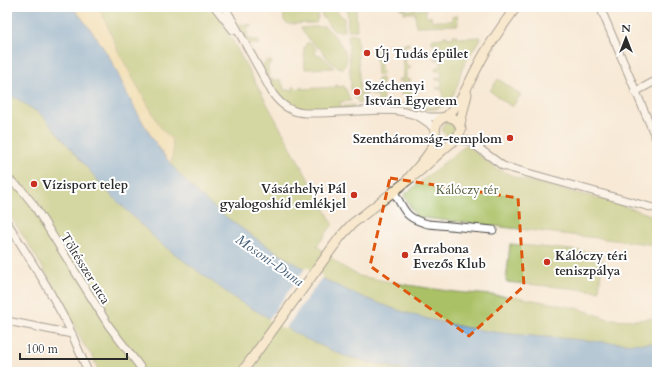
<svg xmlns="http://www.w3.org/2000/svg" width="664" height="379" font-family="Cardo,serif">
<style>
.green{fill:#abc166;stroke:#6b7648}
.sand{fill:#eeda9e;stroke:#8c8264}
.water{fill:#67a1d6;stroke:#496680}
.pier{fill:#f7e9d6}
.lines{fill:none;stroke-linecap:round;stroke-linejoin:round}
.street-casing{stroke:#4a4845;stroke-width:9}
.secondary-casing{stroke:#4a4845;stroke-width:11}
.street{stroke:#fff;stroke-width:7}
.secondary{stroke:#f9e7c3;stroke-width:9}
.marked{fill:none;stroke:#df570e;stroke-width:3;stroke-dasharray:8 5;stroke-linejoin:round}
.poi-dot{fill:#c8321e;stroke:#fff;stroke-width:1.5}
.labels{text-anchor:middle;stroke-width:4;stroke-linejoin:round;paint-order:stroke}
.poi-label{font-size:13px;font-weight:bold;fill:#2b2b2b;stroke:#fff;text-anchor:start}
.park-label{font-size:13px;fill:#586040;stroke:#fff}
.street-label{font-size:13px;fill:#2b2b2b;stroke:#fff}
.water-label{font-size:14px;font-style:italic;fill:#466078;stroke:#fff}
</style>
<rect width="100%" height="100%" fill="#fff"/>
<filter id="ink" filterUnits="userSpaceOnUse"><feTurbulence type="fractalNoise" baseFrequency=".025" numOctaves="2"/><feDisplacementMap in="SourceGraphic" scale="8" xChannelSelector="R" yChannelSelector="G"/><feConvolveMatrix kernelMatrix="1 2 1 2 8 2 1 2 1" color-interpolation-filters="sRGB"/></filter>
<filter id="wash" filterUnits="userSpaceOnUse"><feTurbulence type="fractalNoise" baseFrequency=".012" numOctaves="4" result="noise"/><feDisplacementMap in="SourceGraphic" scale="16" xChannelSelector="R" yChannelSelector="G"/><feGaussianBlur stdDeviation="0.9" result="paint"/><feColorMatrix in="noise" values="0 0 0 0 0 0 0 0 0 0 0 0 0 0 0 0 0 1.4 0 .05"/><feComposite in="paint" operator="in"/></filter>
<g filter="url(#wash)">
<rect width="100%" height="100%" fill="#f7e9d6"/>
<!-- green -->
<g class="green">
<path d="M71 7H214L333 224 317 246 340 265 359 276 407 285 455 292 517 297 577 308 608 319 636 320 657 318V343C624 345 592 341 559 338 526 336 492 333 458 326 382 311 311 278 248 233 221 214 195 194 174 168 158 149 145 127 133 105 124 90 119 74 111 59 102 44 84 19 71 7Z"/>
<polygon points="283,7 318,7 318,17 316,23 288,24 284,21"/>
<polygon points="321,7 333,7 344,18 344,31 334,31 322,16"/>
<polygon points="347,7 356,7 357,30 348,30"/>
<polygon points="400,7 405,7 406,10 426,9 426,16 428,17 431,16 432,21 452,21 452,16 456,17 457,15 458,25 416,26 415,13 404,13 404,9 400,9"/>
<polygon points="240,24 252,25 252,26 247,27 247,39 259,41 259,44 249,44 239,25"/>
<path d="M325 26C333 34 355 56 343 68 334 69 325 56 321 49 313 46 305 35 301 28Z"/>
<polygon points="348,35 357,35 360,93 368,93 367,95 360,95 361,103 359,104 351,91"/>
<path d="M453 35H457V38L481 37C474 49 464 62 460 75 459 78 459 81 458 84 446 116 429 111 401 106L402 104 407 102 409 103V108L436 107 437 101 443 100 442 89H437L436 88 442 86V80H437L435 79 442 77 441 71H435V68L441 66V60L434 59 441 57 440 43H432V39L443 38 444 36H447V38H453Z"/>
<polygon points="307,43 310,43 316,49 315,52 316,55 321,55 334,68 305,69 304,48"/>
<polygon points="409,43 409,45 405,45 405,53 409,53 410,54 405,56 406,66 411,68 406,70 406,79 411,80 411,81 407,81 407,91 411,92 412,93 411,95 401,95 401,93 405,91 405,82 399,82 398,79 403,79 402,44"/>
<polygon points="378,45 382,74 382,75 377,75 375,46"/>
<path d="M266 61H270L273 63 268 65 269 79 281 80 282 84H283L284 90H293V87H295L297 89 302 87V89L336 87V85H337L338 87 344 86 351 101 340 102V106L354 105V108C330 109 298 117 280 97 272 89 267 77 262 67L263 64Z"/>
<polygon points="382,78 383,105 374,105 374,103 378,103 378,95 372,95 371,93 378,92 377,79"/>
<polygon points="498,79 521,95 512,107 490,91"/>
<polygon points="7,94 11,95 42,115 107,191 160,243 237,299 306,339 344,356 412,372 99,372 93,357 84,345 61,298 26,240 7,212"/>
<circle cx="448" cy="129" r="6"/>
<polygon points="466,145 497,169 520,179 609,201 657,217 657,245 416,217 404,195"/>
<polygon points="510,244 603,253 599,291 506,282"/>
</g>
<!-- sand -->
<polygon class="sand" points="71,7 98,7 103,15 119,53 161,128 172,140 173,152 171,164 157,146 132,104 110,58 79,14"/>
<!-- water -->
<path class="water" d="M7 7H71C84 19 102 44 110 59 119 74 124 90 133 105 145 127 158 149 174 168 195 194 221 214 248 233 311 278 382 311 458 326 492 333 526 336 559 338 592 341 624 345 657 343V372H412L345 356 306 339 237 300 160 243 107 191 42 115 11 95 7 94Z"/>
<!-- pier -->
<polygon class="pier" points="306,267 323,276 285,329 268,320"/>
</g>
<g filter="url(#ink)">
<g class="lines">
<!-- street casing -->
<g class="street-casing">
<g id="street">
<polyline points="215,7 233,30"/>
<path d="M225 7 273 94C281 105 292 113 307 113 324 113 340 112 357 111 384 110 417 106 435 130"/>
<polyline points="600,7 657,141"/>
<polyline points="635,92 657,80"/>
<polyline points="418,114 429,117 443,117"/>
<polyline points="456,139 469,141 503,166 657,209"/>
<polyline points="7,178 21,189 33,204 109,326 144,372"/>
<path d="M393 191C406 210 402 217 428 224L493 230"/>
<polyline points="7,222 46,285 68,325 88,372"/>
<polyline points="7,321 72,334"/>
</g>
</g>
<!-- secondary casing -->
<g class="secondary-casing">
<g id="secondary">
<path d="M447 116C462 102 469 82 479 64 489 44 503 25 516 7"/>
<polyline points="460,124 467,94"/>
<path d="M242 372 341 236 352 224 421 170 446 147 456 139 461 130C460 118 445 111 437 123 433 129 437 137 434 144 430 155 416 169 408 179"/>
</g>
</g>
<!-- street -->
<use href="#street" class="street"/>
<!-- secondary -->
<use href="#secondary" class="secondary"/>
</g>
</g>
<!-- marked area -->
<path d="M0 0H664V379H0ZM390 178 518 198 524 286 469 336 370 266Z" fill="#f7e9d6" fill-opacity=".55" fill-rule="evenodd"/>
<path class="marked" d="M390 178 518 198 524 286 469 336 370 266Z"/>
<!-- markers -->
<g class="poi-dot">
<circle cx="367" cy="53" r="4"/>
<circle cx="357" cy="92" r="4"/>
<circle cx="510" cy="138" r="4"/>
<circle cx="34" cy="184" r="4"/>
<circle cx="354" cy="195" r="4"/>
<circle cx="405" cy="255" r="4"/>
<circle cx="547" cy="262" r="4"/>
</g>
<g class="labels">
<!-- poi labels -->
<g class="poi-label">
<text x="375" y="58">Új Tudás épület</text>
<text x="365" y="90">Széchenyi<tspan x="365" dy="15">István Egyetem</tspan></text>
<text x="502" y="143" text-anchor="end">Szentháromság-templom</text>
<text x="42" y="189">Vízisport telep</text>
<text x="346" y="193" text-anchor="end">Vásárhelyi Pál<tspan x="346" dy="15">gyalogoshíd emlékjel</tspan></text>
<text x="413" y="253">Arrabona<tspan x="413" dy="15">Evezős Klub</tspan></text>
<text x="555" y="260">Kálóczy téri<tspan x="555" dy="15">teniszpálya</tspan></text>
</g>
<!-- park labels -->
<g class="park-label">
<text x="467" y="194">Kálóczy tér</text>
</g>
<!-- street labels -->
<g class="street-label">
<text transform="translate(86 268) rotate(58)" y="5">Töltésszer utca</text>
</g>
<!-- water labels -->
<g class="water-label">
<text transform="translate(270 260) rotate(35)" y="5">Mosoni-Duna</text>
</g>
</g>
<!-- margin -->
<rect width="664" height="379" fill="none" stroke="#fff" stroke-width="24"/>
<!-- north arrow -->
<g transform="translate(626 38)" stroke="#ffffff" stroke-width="3" paint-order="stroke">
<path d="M0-3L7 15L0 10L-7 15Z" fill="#2b2b2b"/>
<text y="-6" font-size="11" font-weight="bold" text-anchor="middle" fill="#2b2b2b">N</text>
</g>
<!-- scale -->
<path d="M20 353v6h107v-6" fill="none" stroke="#2b2b2b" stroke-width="2"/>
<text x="26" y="353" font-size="12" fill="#2b2b2b" stroke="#ffffff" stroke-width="3" paint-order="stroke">100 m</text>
</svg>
